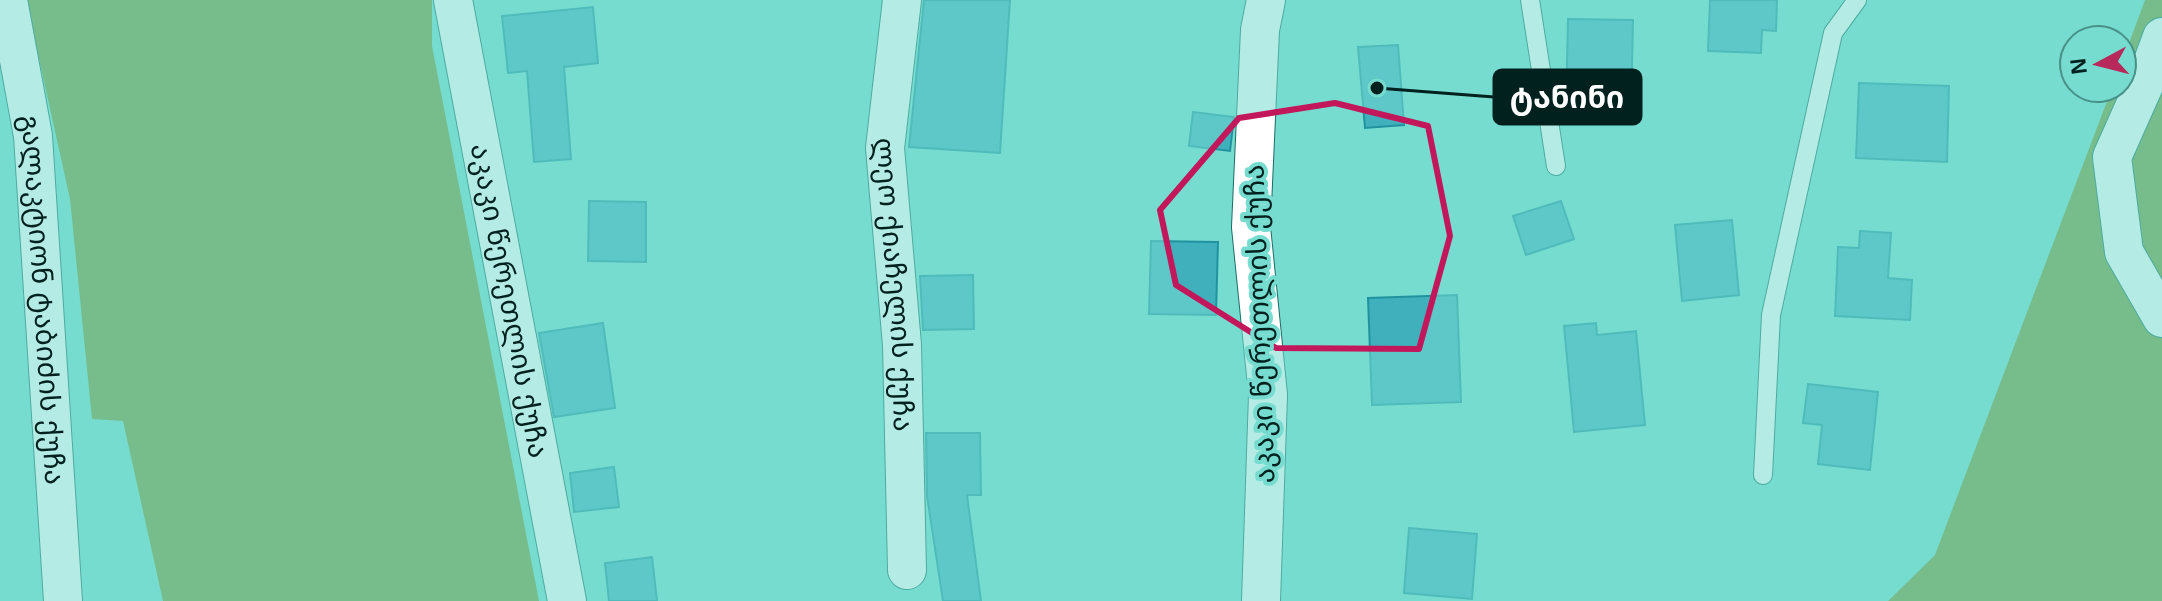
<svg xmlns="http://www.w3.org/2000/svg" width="2162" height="601" font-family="Helvetica,'Noto Sans Georgian',sans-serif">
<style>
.forest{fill:#78973a}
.building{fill:#3fb0bc;stroke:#21939f;stroke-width:2}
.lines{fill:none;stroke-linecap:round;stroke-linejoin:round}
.lane-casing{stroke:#1b6e66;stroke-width:20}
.street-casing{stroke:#1b6e66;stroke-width:40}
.lane{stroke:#fff;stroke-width:18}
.street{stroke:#fff;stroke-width:38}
.marked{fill:none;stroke:#c2185b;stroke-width:6;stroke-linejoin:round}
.labels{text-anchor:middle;stroke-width:8;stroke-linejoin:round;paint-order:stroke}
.street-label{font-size:28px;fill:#01211e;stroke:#77dcd0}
.leader{fill:none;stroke:#01211e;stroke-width:3}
.callout-dot{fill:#01211e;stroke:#77dcd0;stroke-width:3}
.callout{fill:#01211e;stroke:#01211e;stroke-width:3}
.callout-label{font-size:30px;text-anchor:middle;font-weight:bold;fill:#fff}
</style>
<rect width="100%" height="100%" fill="#77dcd0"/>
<!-- forest -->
<g class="forest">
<polygon points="26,0 432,0 432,46 539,601 163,601 123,421 92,419 70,199"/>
<polygon points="2145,0 2162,0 2162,601 1888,601 1935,555 2112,88 2122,88 2122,62"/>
</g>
<!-- building -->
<g class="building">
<polygon points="924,0 1010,0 1000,153 909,147"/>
<polygon points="1710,0 1777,0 1776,31 1762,30 1761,53 1708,51"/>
<polygon points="593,7 598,63 564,67 571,159 534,162 527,71 508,73 502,16"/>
<polygon points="1568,19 1633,20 1631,108 1566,107"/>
<polygon points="1398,45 1404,125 1365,128 1358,47"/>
<polygon points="1859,83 1949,86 1947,162 1856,158"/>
<polygon points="1193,112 1234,117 1230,151 1189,146"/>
<polygon points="589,201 646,202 646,262 588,261"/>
<polygon points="1561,201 1574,239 1526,255 1513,216"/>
<polygon points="1732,220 1739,295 1682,301 1675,225"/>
<polygon points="1860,231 1891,233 1888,278 1912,280 1910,320 1835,316 1838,247 1859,248"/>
<polygon points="1151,241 1218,242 1216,315 1149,314"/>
<polygon points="973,275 974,329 923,330 920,276"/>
<polygon points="1457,295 1461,402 1372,405 1368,298"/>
<polygon points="603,323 615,408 554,417 539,333"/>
<polygon points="1596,323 1597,335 1636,331 1645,425 1574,432 1564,326"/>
<polygon points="1808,384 1878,392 1870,470 1818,464 1822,425 1803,423"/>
<polygon points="926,433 980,433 981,495 967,495 981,601 943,601 927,496"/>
<polygon points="614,467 619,507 574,512 570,473"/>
<polygon points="1409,528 1477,534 1472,599 1404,593"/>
<polygon points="652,557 657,601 609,601 605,563"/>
</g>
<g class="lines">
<!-- lane casing -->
<g class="lane-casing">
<g id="lane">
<polyline points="1530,0 1556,166"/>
<polyline points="1763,475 1771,315 1833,33 1857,0"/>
</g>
</g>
<!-- street casing -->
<g class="street-casing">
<g id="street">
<path id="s1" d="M8 0 33 136 63 601"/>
<path id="s2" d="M453 0 567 601"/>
<path id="s3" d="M902 0 885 148 902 345 907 570"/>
<polyline points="2162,37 2145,83 2112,157 2124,252 2162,318"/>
<polyline points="1261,601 1268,395 1251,227 1260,30 1266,0"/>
</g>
</g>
<!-- lane -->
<use href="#lane" class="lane"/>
<!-- street -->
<use href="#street" class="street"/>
</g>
<!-- marked area -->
<path d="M0 0H2162V601H0ZM1335 103 1428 126 1450 236 1419 349 1276 348 1176 285 1160 210 1239 118Z" fill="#77dcd0" fill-opacity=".55" fill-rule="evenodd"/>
<path class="marked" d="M1335 103 1428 126 1450 236 1419 349 1276 348 1176 285 1160 210 1239 118Z"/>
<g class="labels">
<!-- street labels -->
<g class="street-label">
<text dy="10" stroke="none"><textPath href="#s3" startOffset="286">ლეო ქიაჩელის ქუჩა</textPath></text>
<text dy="10" stroke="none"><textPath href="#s1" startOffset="302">გალაკტიონ ტაბიძის ქუჩა</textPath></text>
<text dy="10" stroke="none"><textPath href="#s2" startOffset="306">აკაკი წერეთლის ქუჩა</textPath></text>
<text transform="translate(1259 324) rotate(-92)" y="10">აკაკი წერეთლის ქუჩა</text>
</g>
</g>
<!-- callouts -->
<path class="leader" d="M1377 88L1494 97"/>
<circle class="callout-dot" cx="1377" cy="88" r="8"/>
<rect class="callout" x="1494" y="70" width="147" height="54" rx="8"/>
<g class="callout-label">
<text x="1567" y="108">ტანინი</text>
</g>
<!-- north arrow -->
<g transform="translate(2098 64) rotate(263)"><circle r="38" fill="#77dcd0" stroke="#489189" stroke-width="2"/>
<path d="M0-6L14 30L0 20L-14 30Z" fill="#b7295a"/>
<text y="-12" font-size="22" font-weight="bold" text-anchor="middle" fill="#01211e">N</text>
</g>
</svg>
